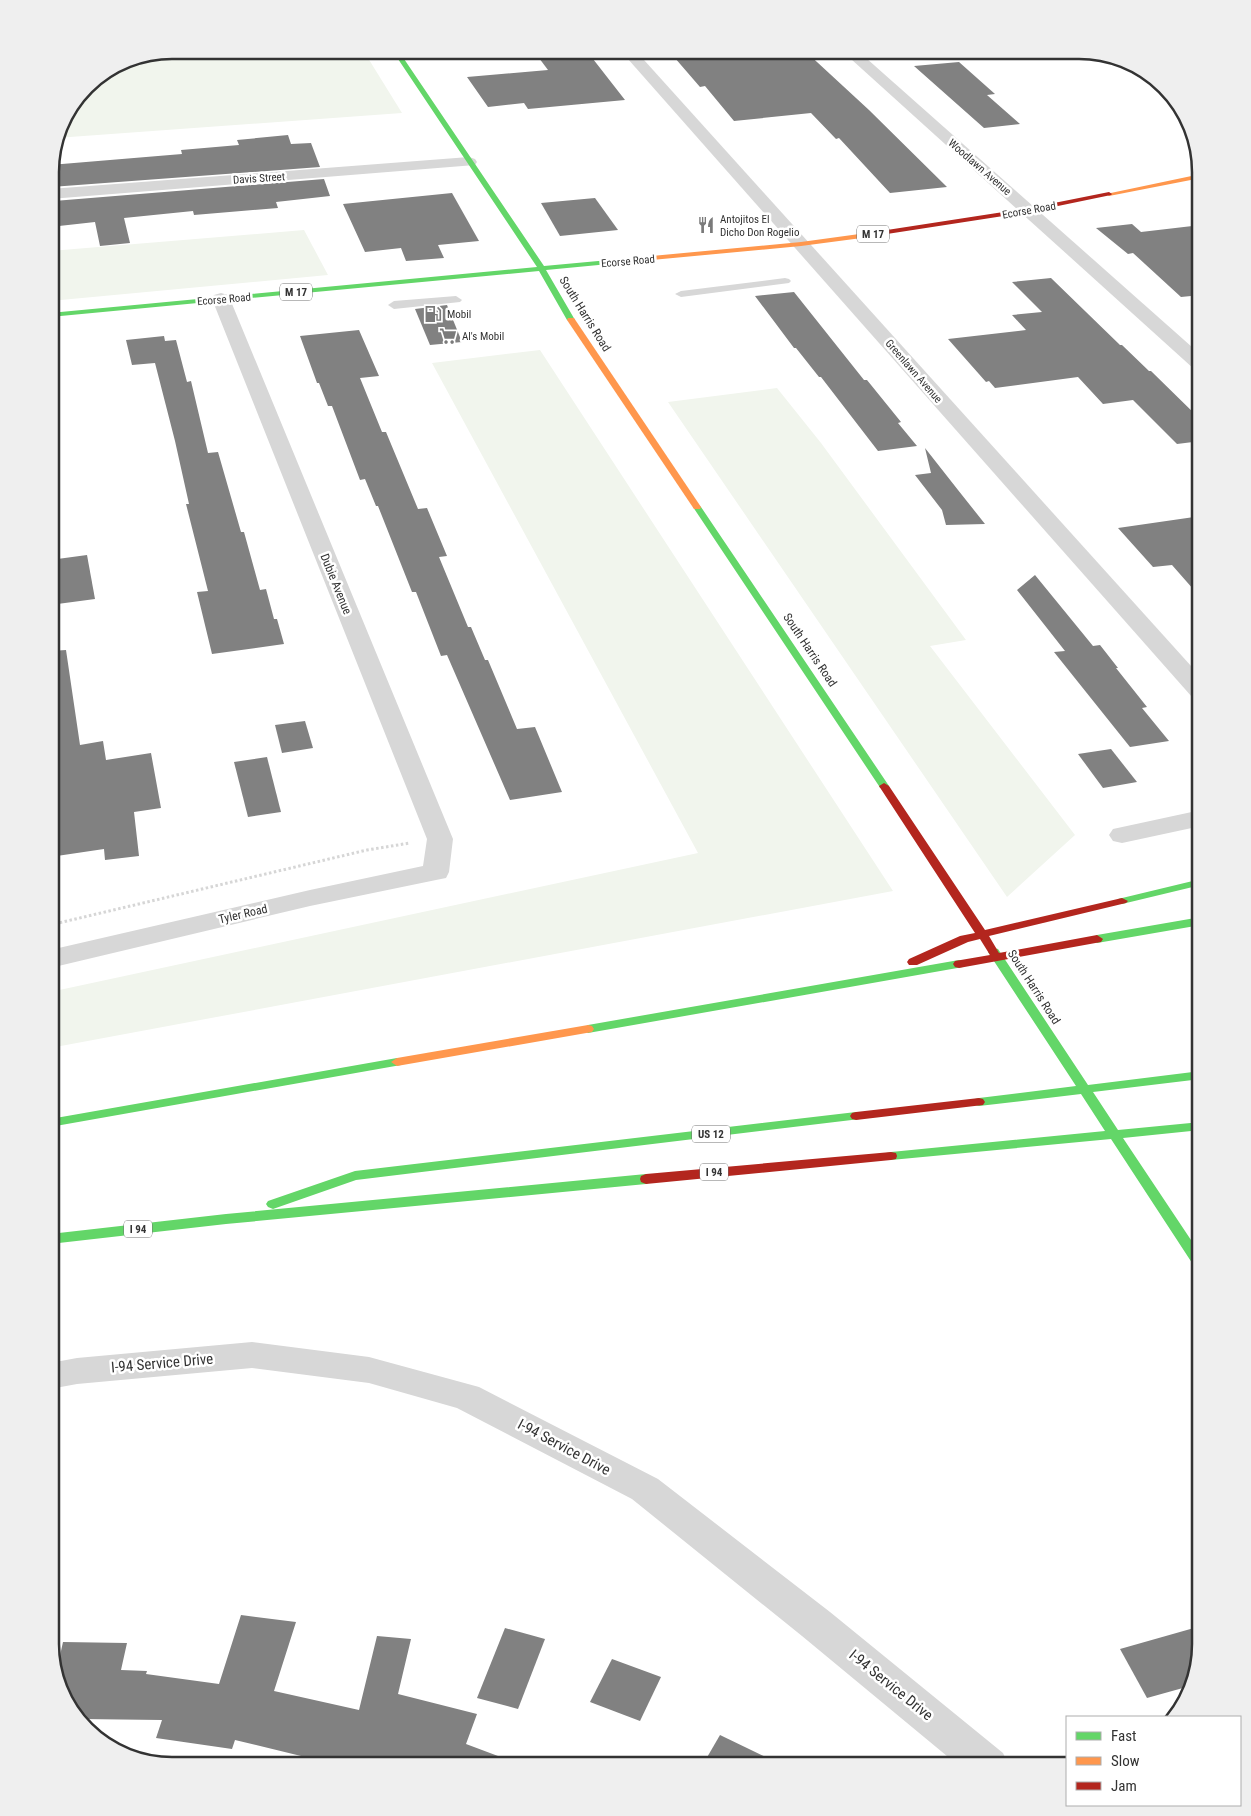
<svg xmlns="http://www.w3.org/2000/svg" width="1251" height="1816" font-family="'Roboto Condensed',sans-serif">
<style>
.green{fill:#f1f5ed}
.building{fill:#818181}
.lines{fill:none;stroke-linecap:round;stroke-linejoin:round}
.path{stroke:#d6d6d6;stroke-width:3;stroke-dasharray:2.5 2.5;stroke-linecap:butt}
.lane{fill:#d7d7d7;fill-rule:evenodd}
.street{fill:#d7d7d7;fill-rule:evenodd}
.fast{fill:#63d668;fill-rule:evenodd}
.slow{fill:#ff974d;fill-rule:evenodd}
.jam{fill:#b3261e;fill-rule:evenodd}
.labels{text-anchor:middle;stroke-width:5;stroke-linejoin:round;paint-order:stroke}
.far-street-label{font-size:11px;fill:#333;stroke:#fff}
.far-poi-label{font-size:11px;fill:#333;stroke:#fff;text-anchor:start}
.shield{fill:#fff;stroke:#707070;stroke-width:1}
.shield-label{font-size:11px;font-weight:bold;fill:#333}
.street-label{font-size:12px;fill:#333;stroke:#fff}
.near-street-label{font-size:15px;fill:#333;stroke:#fff}
.rim{fill:none;stroke:#333;stroke-width:2.5}
</style>
<rect width="100%" height="100%" fill="#fff"/>
<!-- green -->
<g class="green">
<polygon points="172,50 363,50 402,113 56,138 59,125 86,86 126,59"/>
<polygon points="304,230 328,275 50,301 50,251"/>
<polygon points="540,350 893,891 50,1048 50,992 698,853 432,363"/>
<polygon points="777,388 821,443 966,640 930,646 1075,835 1007,897 668,402"/>
</g>
<!-- building -->
<g class="building">
<polygon points="586,50 625,100 528,109 524,103 488,107 467,77 548,70 536,54"/>
<polygon points="668,50 804,50 869,110 947,187 890,193 839,138 836,139 811,113 734,121 705,86 700,87"/>
<polygon points="959,62 995,94 987,95 1020,124 984,128 914,66"/>
<polygon points="288,135 291,144 311,143 320,167 51,187 50,165 182,154 181,150 239,145 237,140"/>
<polygon points="324,179 330,196 276,202 278,208 194,215 193,211 124,218 130,243 100,246 95,222 59,226 54,201"/>
<polygon points="452,193 479,241 438,245 444,258 406,261 401,248 365,252 343,204"/>
<polygon points="595,198 618,230 560,236 541,203"/>
<polygon points="1132,224 1141,232 1201,225 1201,295 1181,297 1133,253 1128,254 1096,228"/>
<polygon points="1051,278 1120,345 1122,345 1149,371 1151,371 1201,420 1201,441 1177,444 1133,400 1103,404 1078,377 995,388 989,381 986,382 948,339 1026,330 1012,315 1042,312 1012,282"/>
<polygon points="794,292 864,380 867,380 901,422 898,423 917,446 878,451 821,377 819,377 796,348 794,348 755,296"/>
<polygon points="447,305 462,342 430,345 415,309"/>
<polygon points="359,330 379,376 360,378 382,432 386,432 418,509 427,508 447,556 439,557 468,627 471,627 485,660 488,660 517,729 535,727 562,792 510,800 447,655 441,656 416,592 412,592 378,506 376,506 365,479 360,480 332,406 328,406 319,383 317,383 300,336"/>
<polygon points="164,336 165,341 176,340 187,382 191,381 208,453 218,452 241,532 244,532 260,590 266,589 274,619 277,619 284,644 212,654 197,592 208,591 186,504 189,504 175,441 155,363 132,365 126,340"/>
<polygon points="925,448 958,490 985,524 946,525 942,510 915,475 931,473"/>
<polygon points="1201,516 1201,598 1172,565 1153,567 1118,528"/>
<polygon points="87,555 95,599 50,605 50,560"/>
<polygon points="1035,575 1093,646 1100,645 1118,668 1116,668 1147,707 1142,708 1169,741 1130,747 1054,652 1065,651 1017,590"/>
<polygon points="66,650 80,745 103,741 106,760 151,753 161,808 134,812 139,856 105,860 104,849 50,857 50,651"/>
<polygon points="305,721 313,748 282,753 275,725"/>
<polygon points="1111,749 1137,782 1103,788 1078,754"/>
<polygon points="267,757 281,812 248,817 234,762"/>
<polygon points="241,1615 296,1622 274,1691 359,1710 377,1636 411,1639 398,1694 477,1714 466,1744 517,1763 516,1766 342,1766 235,1740 232,1749 156,1738 162,1720 81,1719 66,1705 57,1669 63,1642 127,1643 121,1670 147,1671 146,1674 219,1684"/>
<polygon points="1201,1626 1201,1644 1190,1686 1147,1698 1120,1649"/>
<polygon points="505,1628 545,1639 518,1709 477,1698"/>
<polygon points="612,1659 661,1677 640,1721 590,1702"/>
<polygon points="720,1735 784,1766 702,1766"/>
</g>
<g class="lines">
<!-- path -->
<polyline class="path" points="50,925 367,850 410,843"/>
<!-- lane -->
<g class="lane">
<polygon points="785,278 789,279 791,281 789,283 681,297 675,294 681,291"/>
<polygon points="456,296 462,300 460,302 394,309 388,305 394,301"/>
</g>
<!-- street -->
<g class="street">
<polygon points="620,50 635,50 1201,677 1201,699 1192,697"/>
<polygon points="841,50 857,50 1201,355 1201,371 1194,369"/>
<polygon points="1129,65 1146,70 1164,89 1155,88 1130,70 1128,67"/>
<polygon points="469,157 475,159 477,162 475,165 50,199 50,189"/>
<polygon points="221,293 228,295 230,299 453,839 449,872 446,878 436,880 310,906 50,968 50,950 310,890 423,866 427,839 212,299 214,295"/>
<polygon points="1201,810 1201,826 1122,843 1113,841 1109,835 1113,829"/>
<polygon points="252,1342 369,1357 479,1387 658,1479 830,1612 1003,1753 1009,1766 959,1766 802,1636 632,1499 457,1408 369,1383 252,1368 77,1384 50,1389 50,1363 77,1358"/>
</g>
<!-- fast -->
<g class="fast">
<polygon points="392,50 398,50 544,266 609,260 613,262 609,264 546,270 575,320 574,322 567,320 539,271 50,317 50,313 537,267"/>
<polygon points="697,504 701,507 889,786 888,788 880,788 879,786 693,507"/>
<polygon points="1201,879 1201,885 1122,904 1116,901 1118,899"/>
<polygon points="1201,917 1201,925 1097,943 1091,939 1097,935"/>
<polygon points="994,948 998,949 1088,1085 1201,1071 1201,1079 1093,1092 1118,1130 1201,1122 1201,1130 1123,1138 1201,1255 1201,1271 1196,1269 1111,1139 891,1160 886,1159 885,1156 886,1153 891,1152 1105,1131 1081,1094 979,1106 975,1105 973,1102 975,1099 979,1098 1076,1086 988,952"/>
<polygon points="959,960 963,961 965,964 963,967 588,1033 582,1029 588,1025"/>
<polygon points="397,1058 401,1059 403,1062 401,1065 50,1127 50,1119"/>
<polygon points="856,1112 860,1113 862,1116 860,1119 356,1180 273,1209 268,1207 266,1204 268,1201 355,1171"/>
<polygon points="646,1174 651,1176 652,1179 651,1182 646,1184 226,1224 50,1244 50,1234 226,1214"/>
</g>
<!-- slow -->
<g class="slow">
<polygon points="1201,174 1201,178 1109,196 1106,194"/>
<polygon points="874,232 877,232 877,236 801,246 609,264 605,262 609,260 801,242"/>
<polygon points="568,318 574,318 701,507 700,509 694,509 567,320"/>
<polygon points="588,1025 592,1026 594,1029 592,1032 397,1066 391,1062 397,1058"/>
</g>
<!-- jam -->
<g class="jam">
<polygon points="1109,192 1112,194 1111,195 1029,212 874,236 870,234 874,232 1029,208"/>
<polygon points="884,783 889,786 985,930 1122,898 1128,901 1126,903 989,936 999,953 1097,935 1103,939 1101,942 959,968 955,967 953,964 955,961 990,955 980,939 968,942 917,965 909,965 907,962 909,959 960,936 975,933 879,786"/>
<polygon points="979,1098 983,1099 985,1102 983,1105 856,1120 852,1119 850,1116 852,1113 856,1112"/>
<polygon points="891,1152 896,1153 897,1156 896,1159 891,1160 646,1184 641,1182 640,1179 641,1176 646,1174"/>
</g>
</g>
<!-- icons -->
<defs>
<g id="restaurant-bare" transform="scale(1.35)"><path d="M-5-6h1v4h1v-4h1v4h1v-4h1v5L-1.5 .5V6h-2V.5L-5-1ZM5-6V6H3V1.5H1.5Q1.5-4 5-6Z" fill="#7a7a7a" stroke="#fff" stroke-width="2.5" paint-order="stroke"/></g>
<g id="fuel-bare" transform="scale(1.35)"><path d="M-5.5-6h7V0h2V4h1.3V-2.5L3-4.5l.8-.8L6-3V5H2.5V1h-1V6h-7ZM-4.2-4.7v3.2H.2V-4.7Z" fill="#7a7a7a" stroke="#fff" stroke-width="2.5" paint-order="stroke"/></g>
<g id="supermarket-bare" transform="scale(1.35)"><path d="M-6-5.5h2.5l.6 2H6L4.5 2H-2.5L-4.4-4H-6ZM-1.5 3.2a1.3 1.3 0 1 0 .1 0ZM3 3.2a1.3 1.3 0 1 0 .1 0Z" fill="#7a7a7a" stroke="#fff" stroke-width="2.5" paint-order="stroke"/></g>
</defs>
<g fill-rule="evenodd">
<use href="#restaurant-bare" x="706" y="225"/>
<use href="#fuel-bare" x="433" y="314"/>
<use href="#supermarket-bare" x="448" y="336"/>
</g>
<g class="labels">
<!-- far-street labels -->
<g class="far-street-label">
<text transform="translate(980 167) rotate(41)" y="4">Woodlawn Avenue</text>
<text transform="translate(259 178) rotate(-4)" y="4">Davis Street</text>
<text transform="translate(1029 210) rotate(-10)" y="4">Ecorse Road</text>
<text transform="translate(628 261) rotate(-5)" y="4">Ecorse Road</text>
<text transform="translate(224 299) rotate(-5)" y="4">Ecorse Road</text>
<text transform="translate(914 371) rotate(49)" y="4">Greenlawn Avenue</text>
</g>
<!-- far-poi labels -->
<g class="far-poi-label">
<text x="720" y="223">Antojitos El<tspan x="720" dy="13">Dicho Don Rogelio</tspan></text>
<text x="447" y="318">Mobil</text>
<text x="462" y="340">Al's Mobil</text>
</g>
<!-- shield labels -->
<g class="shield">
<rect x="857" y="225.5" width="32" height="17" rx="4"/>
<rect x="280" y="283.5" width="32" height="17" rx="4"/>
<rect x="692" y="1125.5" width="38" height="17" rx="4"/>
<rect x="700" y="1163.5" width="28" height="17" rx="4"/>
<rect x="124" y="1220.5" width="28" height="17" rx="4"/>
</g>
<g class="shield-label">
<text x="873" y="238">M 17</text>
<text x="296" y="296">M 17</text>
<text x="711" y="1138">US 12</text>
<text x="714" y="1176">I 94</text>
<text x="138" y="1233">I 94</text>
</g>
<!-- street labels -->
<g class="street-label">
<text transform="translate(585 314) rotate(58)" y="4">South Harris Road</text>
<text transform="translate(336 584) rotate(68)" y="4">Dubie Avenue</text>
<text transform="translate(810 650) rotate(56)" y="4">South Harris Road</text>
<text transform="translate(243 914) rotate(-13)" y="4">Tyler Road</text>
<text transform="translate(1034 987) rotate(57)" y="4">South Harris Road</text>
</g>
<!-- near-street labels -->
<g class="near-street-label">
<text transform="translate(162 1363) rotate(-5)" y="5">I-94 Service Drive</text>
<text transform="translate(564 1447) rotate(28)" y="5">I-94 Service Drive</text>
<text transform="translate(891 1685) rotate(39)" y="5">I-94 Service Drive</text>
</g>
</g>
<!-- crop -->
<path d="M0 0H1251V1816H0ZM172 59H1079A113 113 0 0 1 1192 172V1644A113 113 0 0 1 1079 1757H172A113 113 0 0 1 59 1644V172A113 113 0 0 1 172 59Z" fill="#efefef" fill-rule="evenodd"/>
<path class="rim" d="M172 59H1079A113 113 0 0 1 1192 172V1644A113 113 0 0 1 1079 1757H172A113 113 0 0 1 59 1644V172A113 113 0 0 1 172 59Z"/>
<!-- legend -->
<rect x="1066" y="1716" width="175" height="90" fill="#ffffff" stroke="#adadad"/>
<rect x="1076" y="1732" width="25" height="8" fill="#63d668" stroke="#adadad"/>
<text x="1111" y="1741" font-size="15" fill="#333333">Fast</text>
<rect x="1076" y="1757" width="25" height="8" fill="#ff974d" stroke="#adadad"/>
<text x="1111" y="1766" font-size="15" fill="#333333">Slow</text>
<rect x="1076" y="1782" width="25" height="8" fill="#b3261e" stroke="#adadad"/>
<text x="1111" y="1791" font-size="15" fill="#333333">Jam</text>
</svg>
